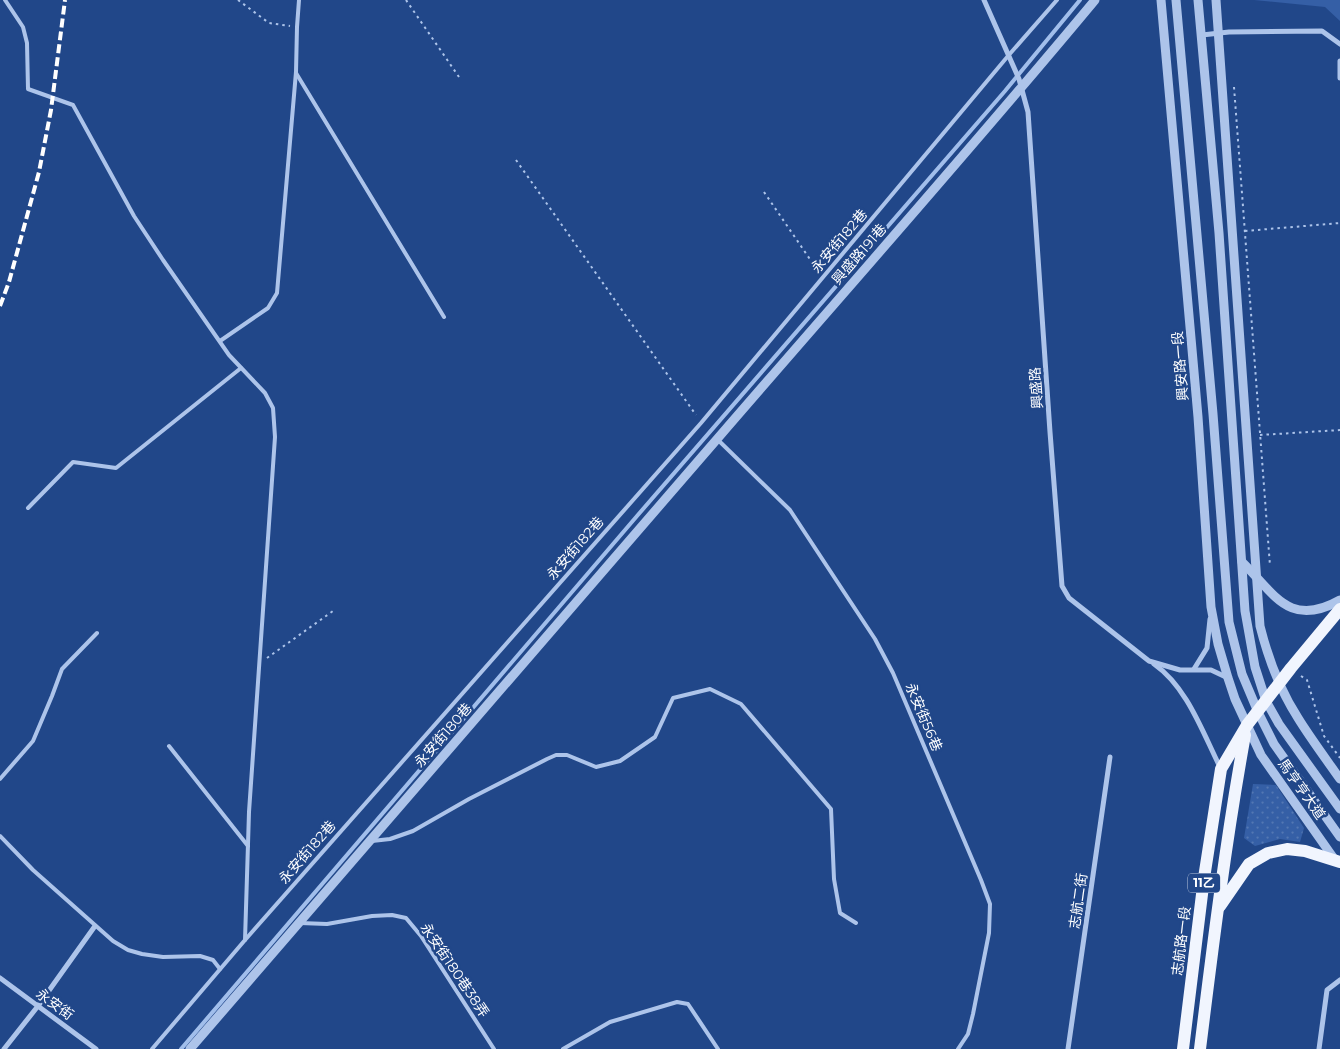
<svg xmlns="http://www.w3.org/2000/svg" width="1340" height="1049" font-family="Montserrat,'Noto Sans TC',sans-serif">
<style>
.grass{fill:url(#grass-dots)}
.garden{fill:#355fa6}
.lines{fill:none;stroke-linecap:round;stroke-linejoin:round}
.stream{stroke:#a1beeb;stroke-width:4}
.path{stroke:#adc4ea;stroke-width:2;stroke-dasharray:2.5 4;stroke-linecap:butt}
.service{stroke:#adc4ea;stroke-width:4}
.minor{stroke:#adc4ea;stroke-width:5}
.tertiary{stroke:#adc4ea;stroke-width:9}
.primary{stroke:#f1f5fe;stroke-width:12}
.rail{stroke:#fff;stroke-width:4;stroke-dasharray:9 4;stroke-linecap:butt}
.labels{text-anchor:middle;stroke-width:5;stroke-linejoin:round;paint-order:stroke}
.shield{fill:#214789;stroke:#bcc8dc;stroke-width:1}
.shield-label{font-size:12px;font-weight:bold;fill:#fff}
.street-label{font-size:14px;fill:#fff;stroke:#214789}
</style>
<defs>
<pattern id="grass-dots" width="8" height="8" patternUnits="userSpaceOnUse" patternTransform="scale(1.25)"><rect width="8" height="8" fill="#355fa6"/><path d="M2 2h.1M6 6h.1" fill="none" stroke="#5377b3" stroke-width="1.8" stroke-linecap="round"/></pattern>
</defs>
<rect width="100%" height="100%" fill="#214789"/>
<!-- grass -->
<polygon class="grass" points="1253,784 1276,785 1304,828 1300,842 1280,839 1255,846 1244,838"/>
<!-- garden -->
<polygon class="garden" points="1254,0 1340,0 1340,21 1325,7"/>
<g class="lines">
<!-- stream -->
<polyline class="stream" points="181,1049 637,516 1005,91 1080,0"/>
<!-- path -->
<g class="path">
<polyline points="238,0 269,23 290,26"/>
<polyline points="406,0 459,77"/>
<polyline points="1234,87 1270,566"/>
<polyline points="516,160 696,415"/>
<polyline points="764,192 818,271"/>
<polyline points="1245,231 1340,223"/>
<polyline points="1260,435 1340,430"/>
<polyline points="267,658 333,611"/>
<polyline points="1301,676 1307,680 1324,736 1340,758"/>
</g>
<!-- service -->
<g class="service">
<polyline points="5,0 23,27 27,43 28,89 73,105 134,216 163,260 229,355 265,393 273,408 275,437 249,812 245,940"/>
<polyline points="296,73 444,317"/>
<polyline points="220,341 268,308 277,293 296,72 297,27 299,0"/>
<polyline points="717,439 790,510 842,589 875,639 893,673 981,880 990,904 989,933 973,1014 968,1034 958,1049"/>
<polyline points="28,508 73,462 116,468 241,368"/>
<polyline points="169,746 248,846"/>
<polyline points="0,779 33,741 52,696 62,669 97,633"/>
<polyline points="0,836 33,870 113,941 128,950 142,954 163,957 200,956 213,960 220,969"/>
<polyline points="372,841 390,839 413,831 469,799 547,759 556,755 567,755 596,767 620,761 655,737 673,698 710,689 741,704 831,809 834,879 840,913 856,923"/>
<polyline points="300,923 327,924 372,916 392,915 406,918 421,936 494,1049"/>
<polyline points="152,1049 245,940 701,423 1008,56 1057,0"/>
<polyline points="563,1049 610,1022 677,1002 688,1004 718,1049"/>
</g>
<!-- minor -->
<g class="minor">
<polyline points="984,0 1019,79 1028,112 1050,432 1062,586 1069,598 1149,661 1180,670 1211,670 1228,678"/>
<polyline points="1202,35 1229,32 1322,31 1340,44"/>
<polyline points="1340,61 1340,78"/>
<path d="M1154 664C1187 687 1202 731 1220 767"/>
<polyline points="1194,669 1207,648 1210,619"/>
<polyline points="0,978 96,1049"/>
<polyline points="4,1049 38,1006 95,926"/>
<polyline points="1068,1049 1110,757"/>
<polyline points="1319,1049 1327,990 1340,980"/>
</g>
<!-- tertiary -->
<g class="tertiary">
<polyline points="1161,0 1198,417 1211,607 1218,644 1228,678 1235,699 1261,755 1335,860"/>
<polyline points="1176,0 1213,414 1229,622 1242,674 1258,712 1274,744 1340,837"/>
<polyline points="1198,0 1219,233 1245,611 1255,667 1266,701 1279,724 1340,809"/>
<path d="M1216 0 1260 626C1268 658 1280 690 1298 718 1311 739 1326 759 1340 779"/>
<path d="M1242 562C1274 593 1289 629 1340 600"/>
<path d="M190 1049C367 846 541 641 718 438 844 292 972 148 1095 0"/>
</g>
<!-- primary -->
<g class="primary">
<polyline points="1220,906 1249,864 1268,853 1287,849 1305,851 1340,862"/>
<polyline points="1183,1049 1204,878 1221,769 1247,725 1291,668 1340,609"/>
<path d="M1200 1049C1213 944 1226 839 1245 735"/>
</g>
<!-- rail -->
<polyline class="rail" points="0,306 9,282 39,172 51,110 65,0"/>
</g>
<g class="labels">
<!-- shield labels -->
<rect class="shield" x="1188" y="873.5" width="32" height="19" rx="4"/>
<g class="shield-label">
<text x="1204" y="887">11乙</text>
</g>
<!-- street labels -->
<g class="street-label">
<text transform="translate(839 241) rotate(-50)" y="5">永安街182巷</text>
<text transform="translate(859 254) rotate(-49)" y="5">興盛路191巷</text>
<text transform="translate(1180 366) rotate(-95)" y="5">興安路一段</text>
<text transform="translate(1036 388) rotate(-94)" y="5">興盛路</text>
<text transform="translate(575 548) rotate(-49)" y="5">永安街182巷</text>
<text transform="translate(924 717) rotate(67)" y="5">永安街56巷</text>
<text transform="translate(443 735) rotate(-49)" y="5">永安街180巷</text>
<text transform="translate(1302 789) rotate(55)" y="5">馬亨亨大道</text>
<text transform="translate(307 852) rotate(-49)" y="5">永安街182巷</text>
<text transform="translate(1078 901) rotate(-82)" y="5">志航二街</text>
<text transform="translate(1181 941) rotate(-83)" y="5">志航路一段</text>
<text transform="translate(455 970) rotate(56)" y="5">永安街180巷38弄</text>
<text transform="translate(55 1004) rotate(36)" y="5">永安街</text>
</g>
</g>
</svg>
